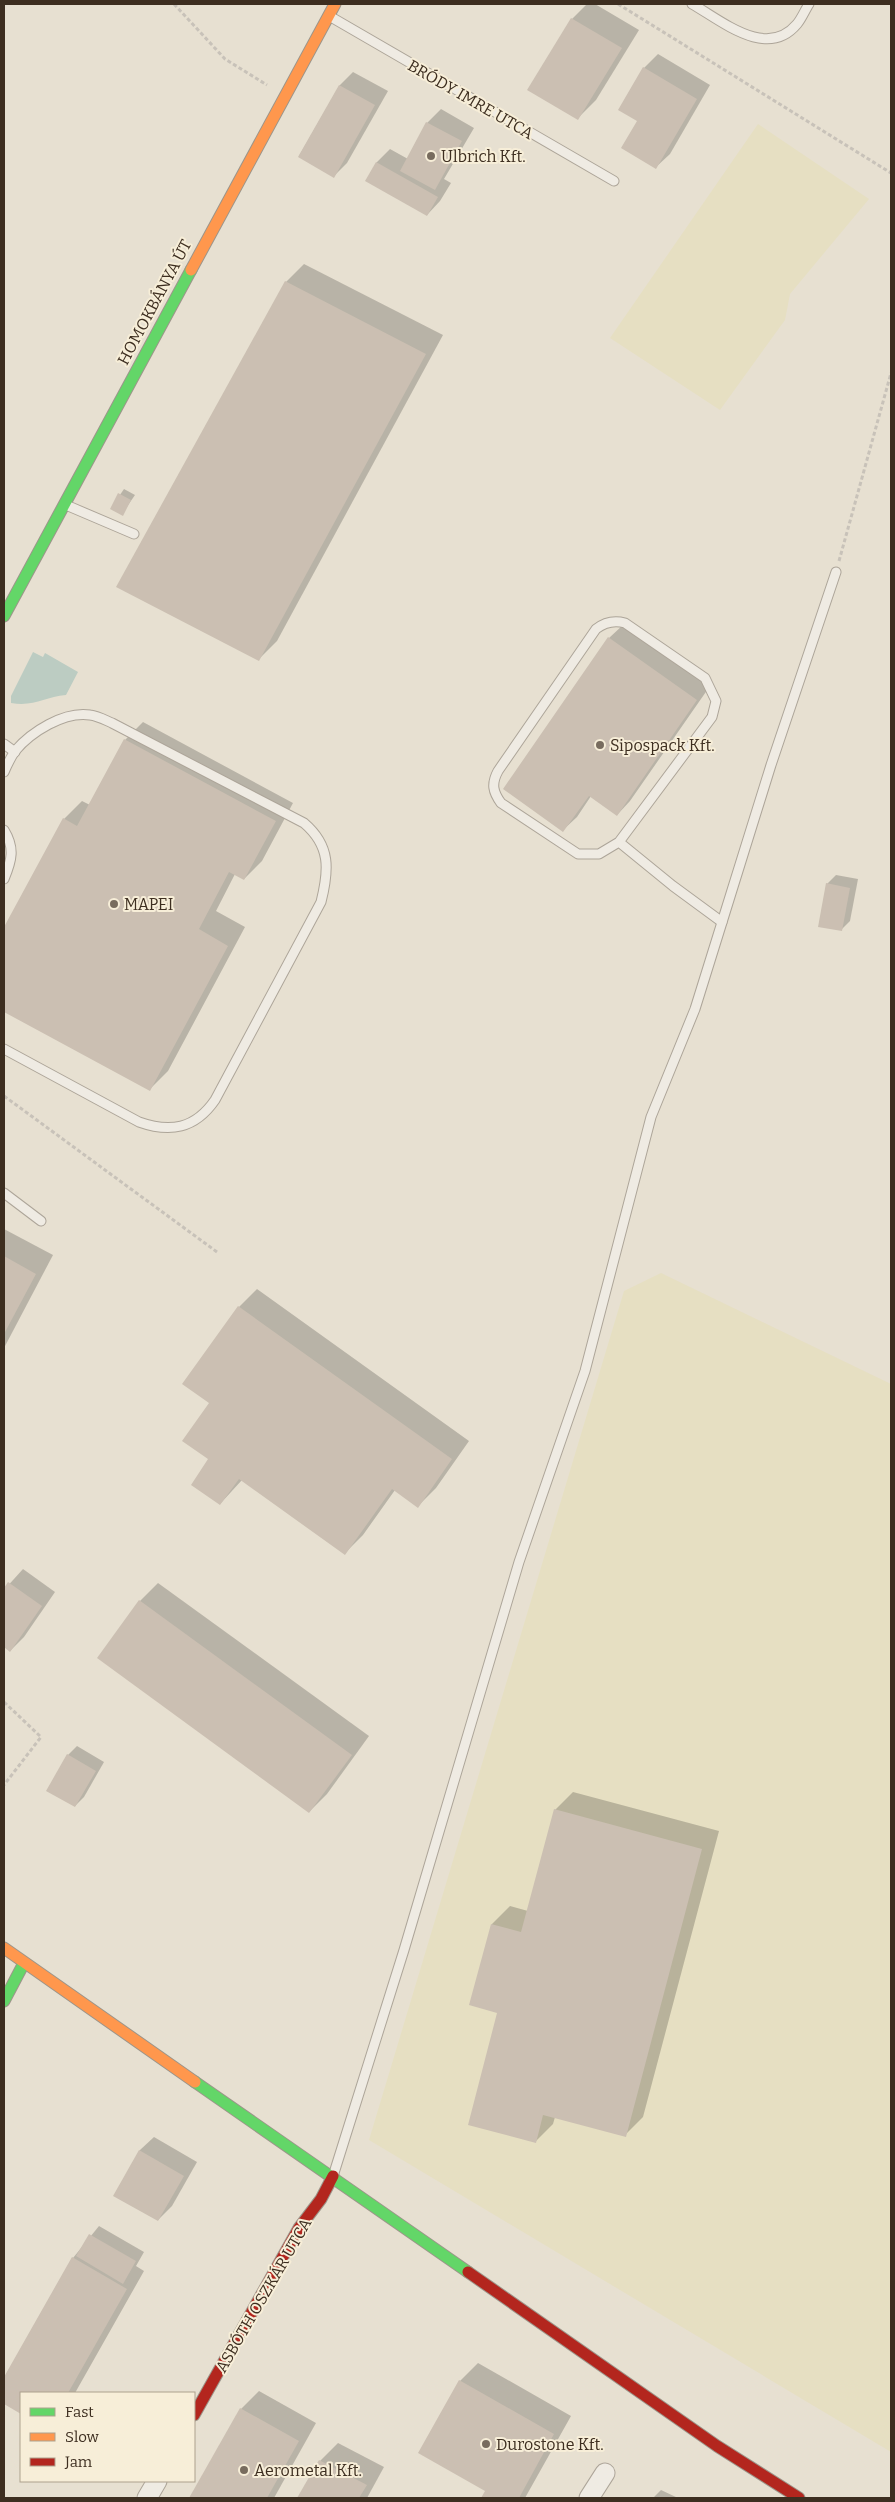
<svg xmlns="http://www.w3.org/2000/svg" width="895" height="2502" font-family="Bitter,serif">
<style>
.farmland{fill:#e6dfc2}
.water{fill:#bcccc2}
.shadow{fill:#0003}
.building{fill:#cbbfb2}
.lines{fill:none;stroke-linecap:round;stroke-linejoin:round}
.lane-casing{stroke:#ada599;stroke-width:11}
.street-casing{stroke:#ada599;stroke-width:21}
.fast-casing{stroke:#9c958a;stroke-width:13}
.slow-casing{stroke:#9c958a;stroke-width:13}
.jam-casing{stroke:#9c958a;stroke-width:13}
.path{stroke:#c8c2b9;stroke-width:3;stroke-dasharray:4 2.5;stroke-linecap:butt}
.lane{stroke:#efebe3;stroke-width:9}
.street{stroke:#efebe3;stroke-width:19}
.fast{stroke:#63d668;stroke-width:11}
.slow{stroke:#ff974d;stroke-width:11}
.jam{stroke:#b3261e;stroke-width:11}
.poi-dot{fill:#786c5e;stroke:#f7eed8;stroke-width:2}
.labels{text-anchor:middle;stroke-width:4;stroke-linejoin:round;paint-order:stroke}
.street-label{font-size:16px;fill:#3d2e20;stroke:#f7eed8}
.poi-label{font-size:16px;fill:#3d2e20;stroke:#f7eed8;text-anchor:start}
</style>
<rect width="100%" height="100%" fill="#e7e0d1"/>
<!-- farmland -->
<g class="farmland">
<polygon points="758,124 869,199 790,294 785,320 720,410 610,338"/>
<polygon points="661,1273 891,1384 891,2452 369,2140 624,1291"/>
</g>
<!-- water -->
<path class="water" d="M33 652 43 657 45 653 78 672 66 695C45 697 34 707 11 703V696Z"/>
<!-- shadow -->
<g class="shadow">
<polygon points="587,4 595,4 639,30 596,100 578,118 529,89 572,19"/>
<polygon points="658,54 710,85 670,154 656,167 639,121 644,68"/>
<polygon points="353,72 388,91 347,163 334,176 299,156 340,85"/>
<polygon points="441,109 474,128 444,179 451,183 440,201 427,215 367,181 377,162 390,149 408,159 427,123"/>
<polygon points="304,264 443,335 277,641 259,659 286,282"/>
<polygon points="124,489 135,495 122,514 111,508"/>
<polygon points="623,625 710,686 630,801 617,815 591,796 577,817 563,830 609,638"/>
<polygon points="143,722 293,803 262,861 244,879 235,874 216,911 245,927 168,1071 150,1089 4,1011 4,930 64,819 82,801 90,805 125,740"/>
<polygon points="836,875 858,879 850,921 841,930 827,884"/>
<polygon points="4,1229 53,1255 4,1348"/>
<polygon points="257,1289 469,1441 436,1488 418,1506 395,1490 363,1535 345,1553 242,1480 220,1504 210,1459 211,1403 239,1307"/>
<polygon points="23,1569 55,1592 24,1637 10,1651 4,1646 4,1590"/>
<polygon points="158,1583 369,1736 327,1794 309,1812 99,1658 140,1601"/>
<polygon points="77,1746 104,1762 84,1797 75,1806 68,1755"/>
<polygon points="573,1792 719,1831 643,2117 625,2135 555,2117 553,2124 535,2142 499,2012 492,1924 510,1906 528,1911 555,1810"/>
<polygon points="154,2137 197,2162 172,2206 158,2220 115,2195 140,2150"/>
<polygon points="99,2226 144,2252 136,2266 144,2271 75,2393 21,2393 21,2412 4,2402 4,2379 73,2258"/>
<polygon points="478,2363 571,2416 525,2498 483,2498 487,2490 460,2381"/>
<polygon points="259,2391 316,2423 274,2498 191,2498 241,2409"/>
<polygon points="338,2443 384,2467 367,2498 298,2498 320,2461"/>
<polygon points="661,2490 678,2498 653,2498"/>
</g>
<!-- building -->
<g class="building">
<polygon points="571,18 622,48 578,120 527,90"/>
<polygon points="643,67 697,99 656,169 621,148 637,121 618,110"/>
<polygon points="339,85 375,105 334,178 298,157"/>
<polygon points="426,122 462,141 435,190 400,171"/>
<polygon points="376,162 438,197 427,216 365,181"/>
<polygon points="285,281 426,354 259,661 116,587"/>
<polygon points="118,493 131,500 123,516 110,509"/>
<polygon points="608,637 697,700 617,816 589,796 563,832 503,789"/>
<polygon points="124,739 276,821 244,880 229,872 199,929 228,946 150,1091 4,1012 4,927 63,818 77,826"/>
<polygon points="826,883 850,888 842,931 818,927"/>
<polygon points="4,1256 36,1274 4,1334"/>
<polygon points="238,1306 452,1459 418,1508 392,1489 345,1555 239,1479 220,1505 191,1485 208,1459 182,1441 209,1403 182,1384"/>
<polygon points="8,1582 42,1606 10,1652 4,1647 4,1588"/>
<polygon points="139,1600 352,1755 309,1813 97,1658"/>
<polygon points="67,1754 96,1771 75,1807 46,1791"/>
<polygon points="554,1809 702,1849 626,2137 543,2115 536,2143 468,2125 497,2013 469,2005 491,1924 521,1932"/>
<polygon points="139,2150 184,2176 158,2221 113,2196"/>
<polygon points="89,2234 136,2261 123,2284 76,2256"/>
<polygon points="72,2257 127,2289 68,2393 21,2393 21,2414 4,2404 4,2377"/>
<polygon points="459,2380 554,2434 519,2498 481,2498 485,2491 418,2453"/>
<polygon points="240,2408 299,2441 267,2498 189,2498"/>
<polygon points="319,2460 367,2485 359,2498 297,2498"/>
</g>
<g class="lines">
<!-- lane casing -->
<g class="lane-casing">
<g id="lane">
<path d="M692 4C722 21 767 60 797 24 802 18 805 10 809 4"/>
<polyline points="331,17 614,181"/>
<polyline points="66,505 134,534"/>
<polyline points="4,744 15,752"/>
<path d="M4 772C7 765 11 757 15 751 31 732 64 711 90 715 98 716 105 720 112 723L304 823C331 846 329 870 321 902L215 1100C195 1129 170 1133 139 1122L4 1049"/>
<path d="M4 830C15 848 12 860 4 879"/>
<path d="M619 842 712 717 716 701 705 678 625 623C614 620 605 622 596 629L498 771C491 784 493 792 501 803L578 854H599L619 842 673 886 722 922"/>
<polyline points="4,1193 41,1221"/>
<polyline points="334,2173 404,1950 519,1562 585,1371 651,1117 695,1009 771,765 836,572"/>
</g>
</g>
<!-- street casing -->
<g class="street-casing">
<g id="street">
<polyline points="147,2498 157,2481"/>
<polyline points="589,2498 605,2473"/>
</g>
</g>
<!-- fast casing -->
<g class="fast-casing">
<g id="fast">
<polyline points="4,616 191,270"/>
<polyline points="4,2001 24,1963"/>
<polyline points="195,2082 468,2272"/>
</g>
</g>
<!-- slow casing -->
<g class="slow-casing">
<g id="slow">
<polyline points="191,270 335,4"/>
<polyline points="4,1948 195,2082"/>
</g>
</g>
<!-- jam casing -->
<g class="jam-casing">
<g id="jam">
<polyline points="468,2272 717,2446 799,2498"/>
<polyline points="194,2415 299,2228 321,2199 333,2176"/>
</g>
</g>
<!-- path -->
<g class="path">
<polyline points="174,4 225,59 267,85"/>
<polyline points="618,4 891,173"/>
<polyline points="839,561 891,373"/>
<polyline points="4,1096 217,1252"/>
<polyline points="4,1702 41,1737 4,1785"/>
</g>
<!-- lane -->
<use href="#lane" class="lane"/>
<!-- street -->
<use href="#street" class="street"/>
<!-- fast -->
<use href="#fast" class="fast"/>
<!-- slow -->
<use href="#slow" class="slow"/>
<!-- jam -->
<use href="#jam" class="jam"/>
</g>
<!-- markers -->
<g class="poi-dot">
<circle cx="431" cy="156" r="5"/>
<circle cx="600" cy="745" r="5"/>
<circle cx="114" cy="904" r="5"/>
<circle cx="486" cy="2444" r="5"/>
<circle cx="244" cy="2470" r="5"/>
</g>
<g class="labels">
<!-- street labels -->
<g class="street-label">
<text transform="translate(471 99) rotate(30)" y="6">BRÓDY IMRE UTCA</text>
<text transform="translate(154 302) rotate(-62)" y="6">HOMOKBÁNYA ÚT</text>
<text transform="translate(263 2295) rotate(-60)" y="6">ASBÓTH OSZKÁR UTCA</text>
</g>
<!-- poi labels -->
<g class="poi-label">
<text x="441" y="162">Ulbrich Kft.</text>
<text x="610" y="751">Sipospack Kft.</text>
<text x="124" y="910">MAPEI</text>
<text x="496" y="2450">Durostone Kft.</text>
<text x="254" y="2476">Aerometal Kft.</text>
</g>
</g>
<!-- border -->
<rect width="895" height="2502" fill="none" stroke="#3d2e20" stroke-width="10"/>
<!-- legend -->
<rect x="20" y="2392" width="175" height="90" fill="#f7eed8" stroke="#ada18e"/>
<rect x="30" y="2408" width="25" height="8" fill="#63d668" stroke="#ada18e"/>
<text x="65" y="2417" font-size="15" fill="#3d2e20">Fast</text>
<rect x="30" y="2433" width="25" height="8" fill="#ff974d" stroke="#ada18e"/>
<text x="65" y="2442" font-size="15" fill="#3d2e20">Slow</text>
<rect x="30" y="2458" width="25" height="8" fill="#b3261e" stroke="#ada18e"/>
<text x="65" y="2467" font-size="15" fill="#3d2e20">Jam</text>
</svg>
